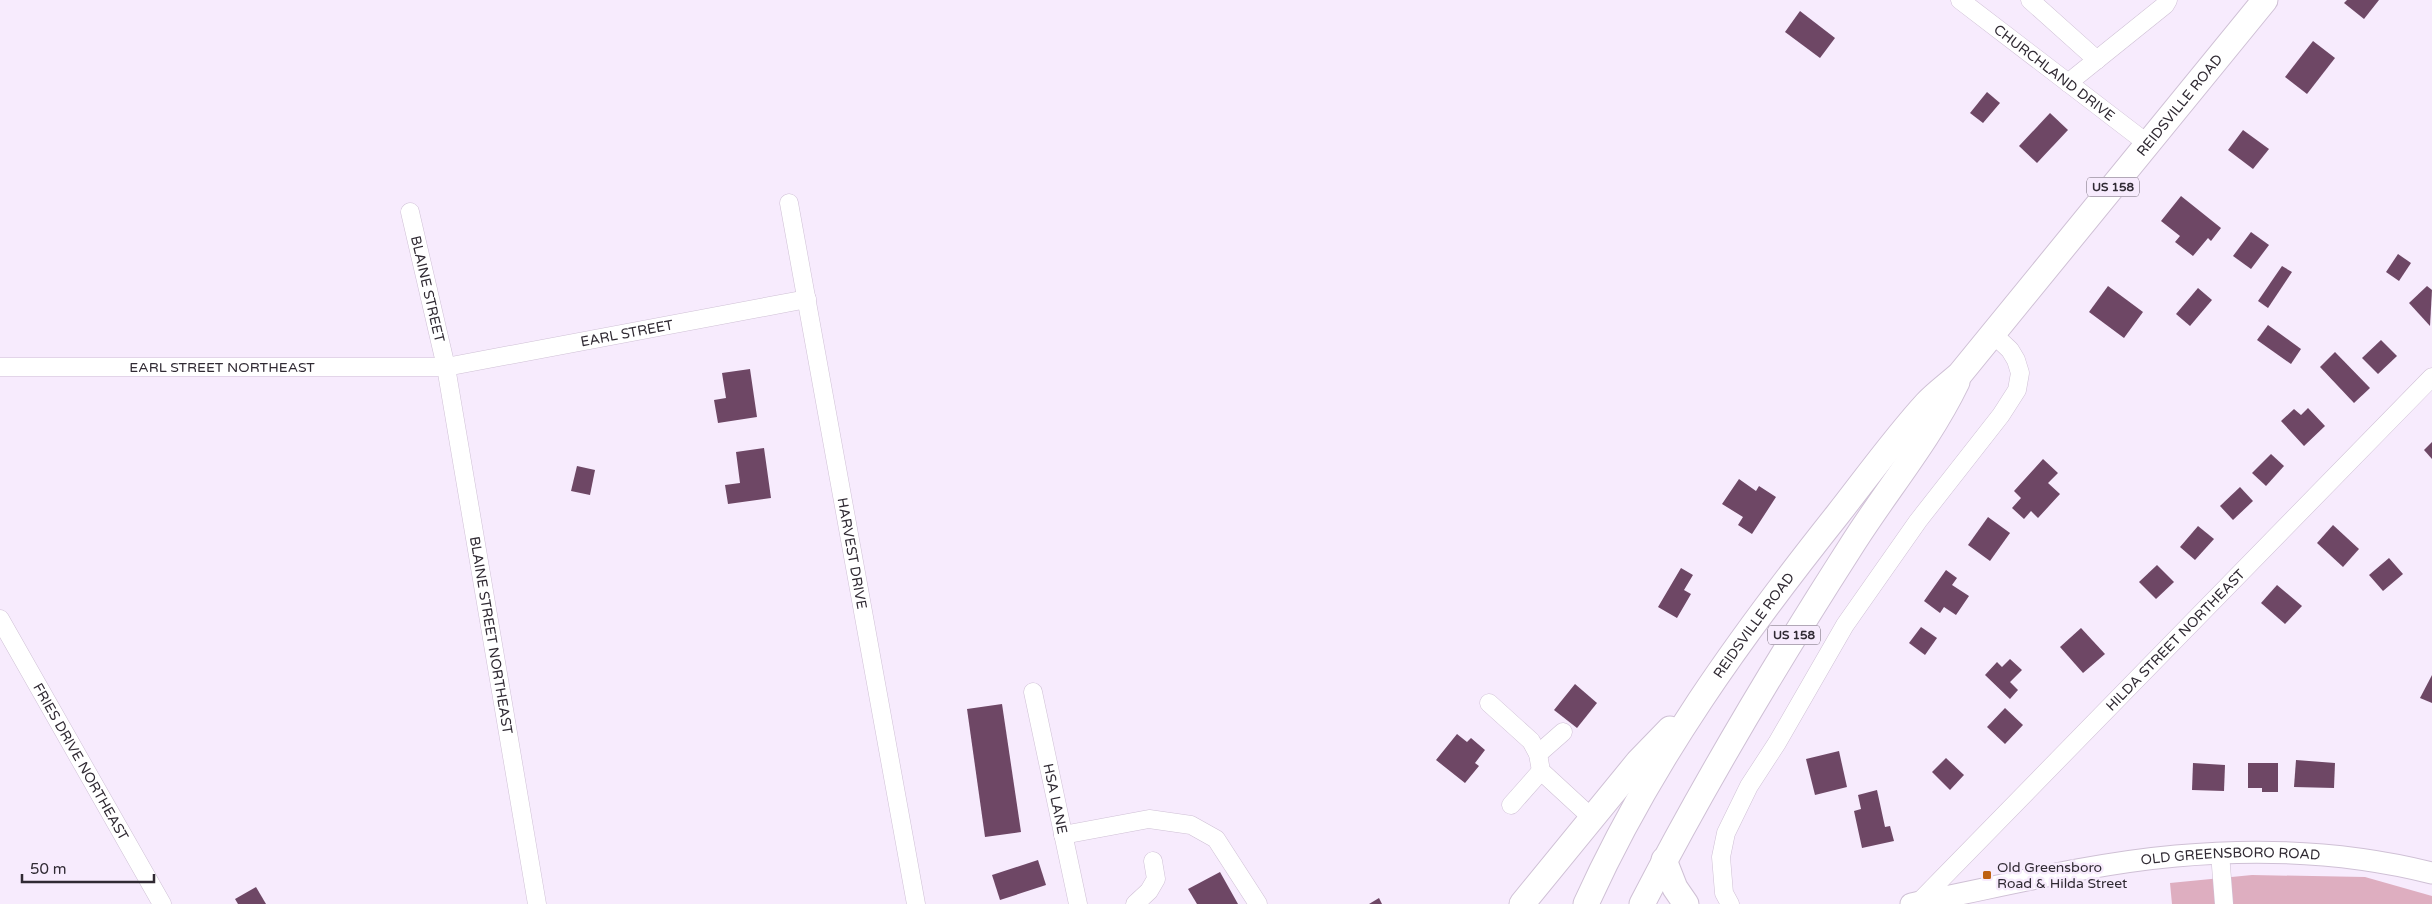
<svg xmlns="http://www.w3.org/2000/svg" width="2432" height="904" font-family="'Varela Round',sans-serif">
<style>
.green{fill:#deaec0}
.building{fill:#6e4765}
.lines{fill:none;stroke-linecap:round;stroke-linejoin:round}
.minor-casing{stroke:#cfc0d5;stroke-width:19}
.major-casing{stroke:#cfc0d5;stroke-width:23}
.highway-casing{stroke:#cfc0d5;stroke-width:27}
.minor{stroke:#fff;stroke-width:18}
.major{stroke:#fff;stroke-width:21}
.highway{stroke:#fff;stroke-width:25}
.poi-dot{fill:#be6112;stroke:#f7ebfd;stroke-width:2}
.labels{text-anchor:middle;stroke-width:5;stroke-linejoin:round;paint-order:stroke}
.shield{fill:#f7ebfd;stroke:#6c6470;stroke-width:1}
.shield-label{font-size:12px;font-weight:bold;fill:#302a33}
.street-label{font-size:14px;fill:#302a33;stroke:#f7ebfd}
.poi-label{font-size:14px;fill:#302a33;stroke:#f7ebfd;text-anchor:start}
</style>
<rect width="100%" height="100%" fill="#f7ebfd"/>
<!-- green -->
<polygon class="green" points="2252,875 2365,877 2432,896 2432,904 2172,904 2170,883"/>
<!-- building -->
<g class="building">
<polygon points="2347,0 2379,0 2364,19 2344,3"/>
<polygon points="1800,11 1835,38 1820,58 1785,32"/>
<polygon points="2313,41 2335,58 2307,94 2285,77"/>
<polygon points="1987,92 2000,103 1983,123 1970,113"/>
<polygon points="2050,113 2068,130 2037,163 2019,146"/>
<polygon points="2243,130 2269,149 2253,169 2228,150"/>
<polygon points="2181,196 2221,228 2211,241 2208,238 2193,256 2175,242 2180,236 2161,221"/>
<polygon points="2251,232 2269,245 2251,269 2233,256"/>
<polygon points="2398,254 2411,263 2399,281 2386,272"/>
<polygon points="2282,266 2292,272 2268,308 2258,301"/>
<polygon points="2108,286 2143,312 2124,338 2089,312"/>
<polygon points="2427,286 2432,290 2430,326 2409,303"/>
<polygon points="2198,288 2212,300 2190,326 2176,314"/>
<polygon points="2268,325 2301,349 2291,364 2257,340"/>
<polygon points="2381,340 2397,356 2378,374 2362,358"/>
<polygon points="2335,352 2370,388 2354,403 2320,367"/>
<polygon points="750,369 757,417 718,423 714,400 726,398 722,373"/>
<polygon points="2308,408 2325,426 2304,446 2281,421 2294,409 2301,415"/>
<polygon points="2432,442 2432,459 2424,450"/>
<polygon points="764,448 771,498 728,504 725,485 740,483 736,452"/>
<polygon points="2271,454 2284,466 2266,486 2252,473"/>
<polygon points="2043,459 2058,473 2048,483 2060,494 2038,518 2031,511 2024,519 2012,508 2021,498 2014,491"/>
<polygon points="577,466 595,470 590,495 571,491"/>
<polygon points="1739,479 1756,491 1759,486 1776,497 1752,534 1738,525 1743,517 1722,504"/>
<polygon points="2240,487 2253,501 2233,520 2220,506"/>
<polygon points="1988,517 2010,533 1990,561 1968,545"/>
<polygon points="2333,525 2359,549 2343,567 2317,543"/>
<polygon points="2198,526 2214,539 2195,560 2180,547"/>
<polygon points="2389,558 2403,574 2383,591 2369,575"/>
<polygon points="2157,565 2174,582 2156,599 2139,582"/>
<polygon points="1681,568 1693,575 1684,590 1691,594 1677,618 1658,607"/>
<polygon points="1946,570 1957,578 1952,585 1969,596 1956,615 1944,607 1940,613 1924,601"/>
<polygon points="2277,585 2302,606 2285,624 2261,603"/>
<polygon points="1921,627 1937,638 1925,655 1909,643"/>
<polygon points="2081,628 2105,654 2083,673 2060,647"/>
<polygon points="2010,659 2022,670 2010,682 2018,690 2010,699 1985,675 1997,662 2002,667"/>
<polygon points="2432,675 2432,703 2420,698"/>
<polygon points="1575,684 1597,703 1577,728 1554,710"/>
<polygon points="1002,704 1021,832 985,837 967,709"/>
<polygon points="2005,708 2023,725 2005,744 1987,727"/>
<polygon points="1457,734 1467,742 1471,738 1485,750 1475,763 1479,766 1465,783 1436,760"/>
<polygon points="1839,751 1847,787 1815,795 1806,759"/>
<polygon points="1946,758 1964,775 1950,790 1932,772"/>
<polygon points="2296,760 2335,763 2334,788 2294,787"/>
<polygon points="2193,763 2225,765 2224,791 2192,790"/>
<polygon points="2248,763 2278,763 2278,792 2262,792 2262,788 2248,788"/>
<polygon points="1877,790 1885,827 1890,826 1894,841 1862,848 1854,811 1861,809 1858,795"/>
<polygon points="1038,860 1046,885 1000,900 992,875"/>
<polygon points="1220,872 1238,904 1197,904 1188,889"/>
<polygon points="256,887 266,904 238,904 235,899"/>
<polygon points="1379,898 1382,904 1369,904"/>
</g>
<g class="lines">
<!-- minor casing -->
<g class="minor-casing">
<g id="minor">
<path id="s1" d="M1960 0 2148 144"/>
<polyline points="2030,0 2097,60"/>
<polyline points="2068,83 2165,5 2168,0"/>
<path id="s2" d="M789 203 916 904"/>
<path id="s3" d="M410 212 446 367 537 904"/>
<path id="s4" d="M0 367H446L807 299"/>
<path id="s5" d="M0 619 162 904"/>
<path id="s6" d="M1033 692 1078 904"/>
<polyline points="1489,703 1531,741 1538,754 1541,771 1592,818"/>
<polyline points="1538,754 1563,732"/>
<polyline points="1511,805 1541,771"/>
<polyline points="1063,835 1149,819 1191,825 1216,839 1258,904"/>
<polyline points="2220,853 2224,904"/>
<path id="s7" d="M1918 903 2432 377"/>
<polyline points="1135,904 1149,891 1156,879 1153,861"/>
<polyline points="1730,904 1724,893 1721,857 1726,833 1749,786 1777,743 1845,625 1918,521 2001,415 2017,390 2020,373 2016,360 2010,350 1993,334"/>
</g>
</g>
<!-- major casing -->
<g class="major-casing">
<g id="major">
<path id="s8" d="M1911 904C1999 887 2087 864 2176 856 2262 848 2348 852 2432 873"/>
</g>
</g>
<!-- highway casing -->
<g class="highway-casing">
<g id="highway">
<polyline points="1664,860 1675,888 1686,904"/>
<polyline points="1522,904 1638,762 1670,729"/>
<path id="s9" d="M1586 904C1651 760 1741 636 1838 514 1867 477 1895 438 1926 404 1936 393 1949 384 1960 374L2265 0"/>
<path d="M1642 904C1706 780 1775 665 1850 548 1885 492 1928 442 1957 382"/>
</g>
</g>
<!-- minor -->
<use href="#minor" class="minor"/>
<!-- major -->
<use href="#major" class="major"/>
<!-- highway -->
<use href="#highway" class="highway"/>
</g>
<!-- markers -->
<rect class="poi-dot" x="1982" y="870" width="10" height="10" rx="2.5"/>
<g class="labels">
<!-- shield labels -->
<g class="shield">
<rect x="2087" y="177.5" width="52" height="19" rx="4"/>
<rect x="1768" y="625.5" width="52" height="19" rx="4"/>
</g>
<g class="shield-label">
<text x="2113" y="191">US 158</text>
<text x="1794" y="639">US 158</text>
</g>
<!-- street labels -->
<g class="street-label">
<text dy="5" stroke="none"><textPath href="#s1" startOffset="119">CHURCHLAND DRIVE</textPath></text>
<text dy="5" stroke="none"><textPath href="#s9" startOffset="999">REIDSVILLE ROAD</textPath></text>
<text dy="5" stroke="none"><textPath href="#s3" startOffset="79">BLAINE STREET</textPath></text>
<text dy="5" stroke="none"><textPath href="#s4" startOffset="630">EARL STREET</textPath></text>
<text dy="5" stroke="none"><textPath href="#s4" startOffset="222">EARL STREET NORTHEAST</textPath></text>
<text dy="5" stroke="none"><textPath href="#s2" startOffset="356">HARVEST DRIVE</textPath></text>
<text dy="5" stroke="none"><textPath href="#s9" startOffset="326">REIDSVILLE ROAD</textPath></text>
<text dy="5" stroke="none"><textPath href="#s3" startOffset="431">BLAINE STREET NORTHEAST</textPath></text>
<text dy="5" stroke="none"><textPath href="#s7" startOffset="368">HILDA STREET NORTHEAST</textPath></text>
<text dy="5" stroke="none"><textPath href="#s5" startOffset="164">FRIES DRIVE NORTHEAST</textPath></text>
<text dy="5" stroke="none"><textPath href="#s6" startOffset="109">HSA LANE</textPath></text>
<text dy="5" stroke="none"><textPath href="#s8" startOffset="324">OLD GREENSBORO ROAD</textPath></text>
</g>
<!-- poi labels -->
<g class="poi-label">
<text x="1997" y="872">Old Greensboro<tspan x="1997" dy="16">Road &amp; Hilda Street</tspan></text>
</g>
</g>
<!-- scale -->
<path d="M22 874v8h132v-8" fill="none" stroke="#302a33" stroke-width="2.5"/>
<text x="30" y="874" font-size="15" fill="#302a33" stroke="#f7ebfd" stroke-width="4" paint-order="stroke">50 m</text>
</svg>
